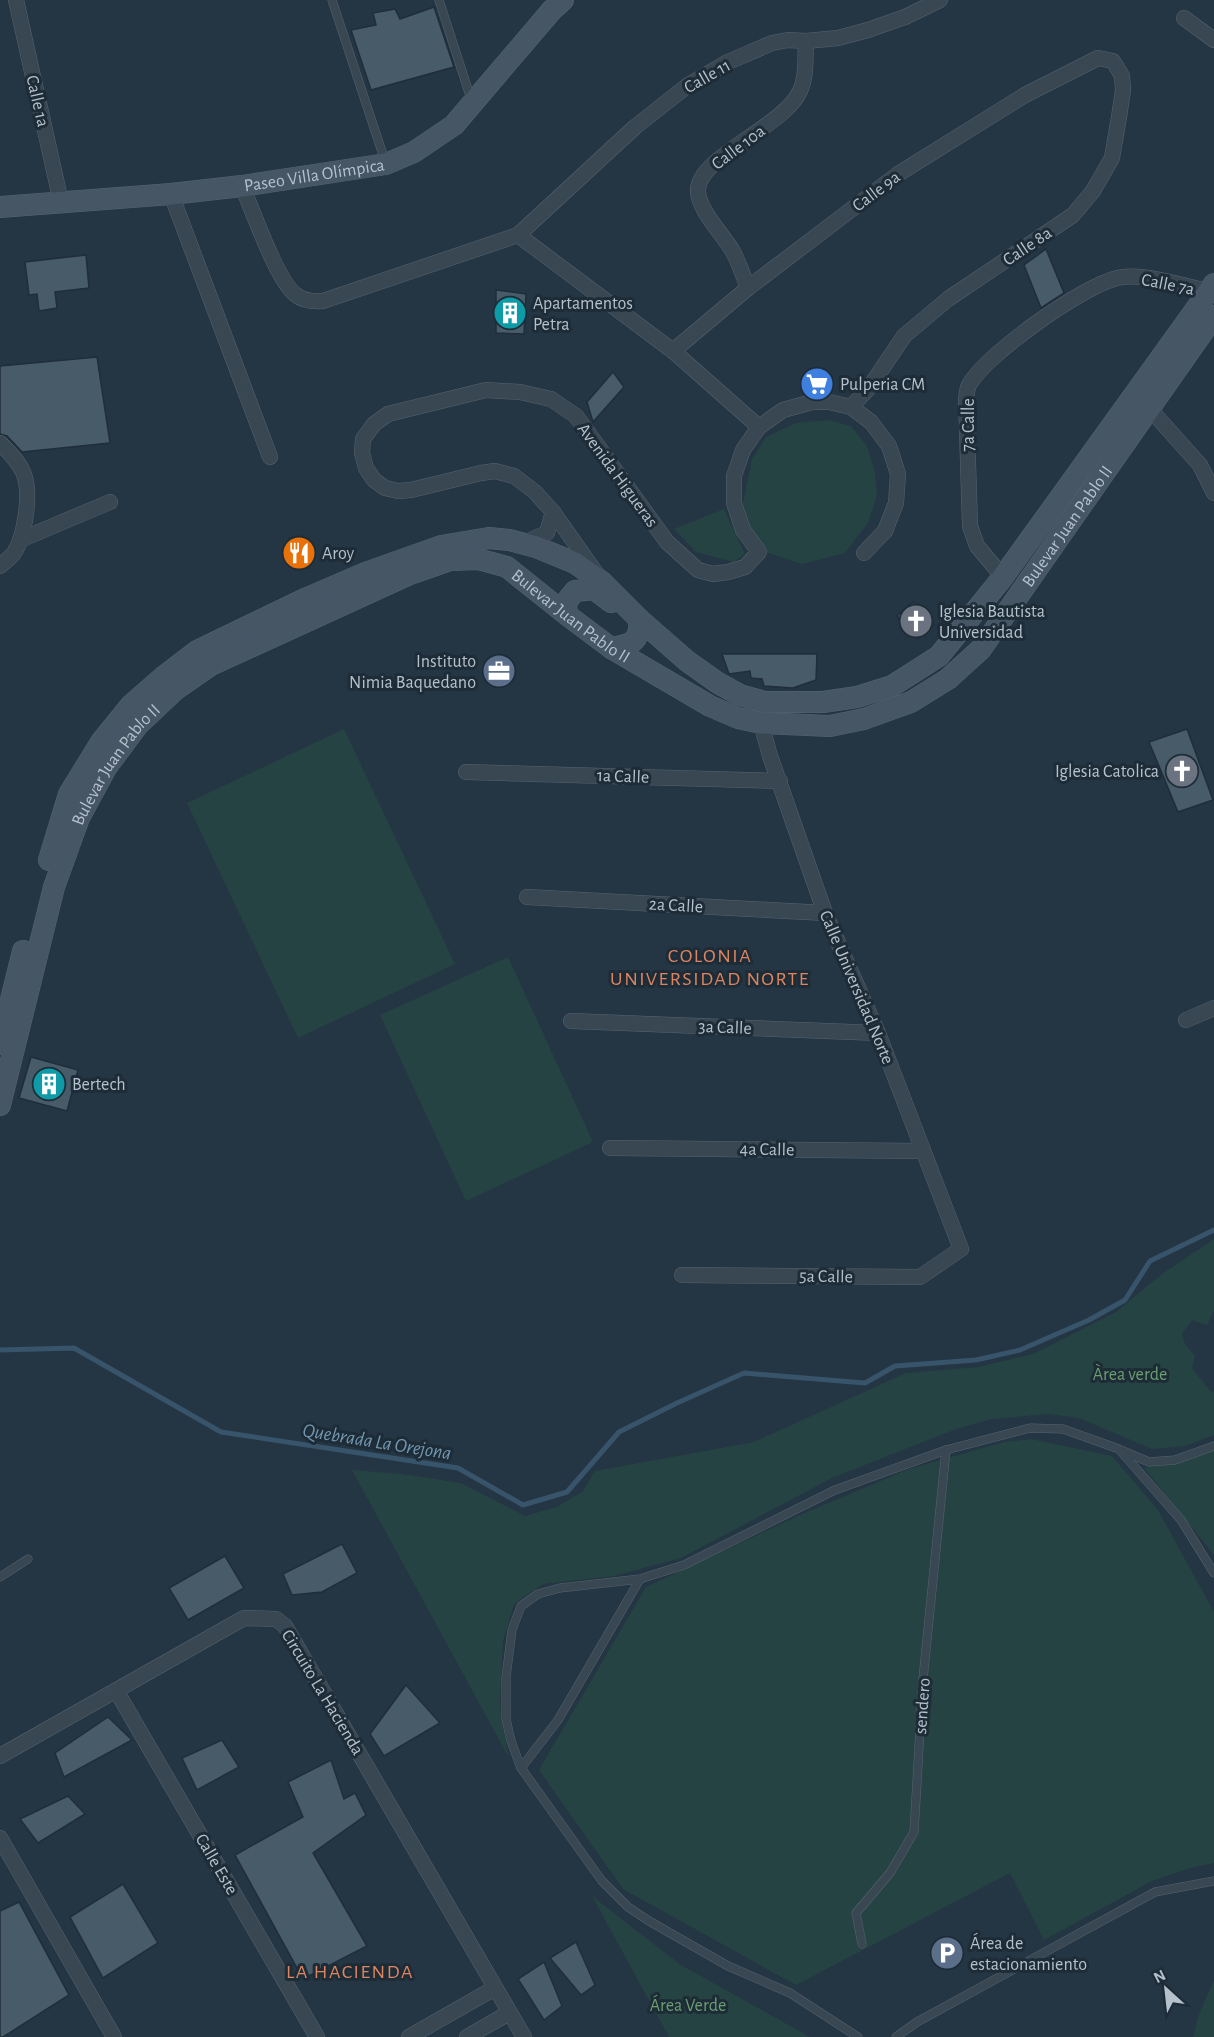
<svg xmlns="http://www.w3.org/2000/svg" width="1214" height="2037" font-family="'Alegreya Sans',sans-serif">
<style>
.green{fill:#264343}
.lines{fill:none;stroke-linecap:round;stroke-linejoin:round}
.stream{stroke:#37546b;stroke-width:5}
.building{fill:#485b69;stroke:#1f2e39;stroke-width:1.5}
.lane-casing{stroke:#56646f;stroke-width:9}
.street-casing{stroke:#56646f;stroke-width:16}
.secondary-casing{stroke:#56646f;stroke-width:22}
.lane{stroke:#394752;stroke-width:8}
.street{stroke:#394752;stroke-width:15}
.secondary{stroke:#465665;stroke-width:21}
.labels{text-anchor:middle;stroke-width:6;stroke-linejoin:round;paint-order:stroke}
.street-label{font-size:18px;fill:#b5c1cc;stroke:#1d2c37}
.poi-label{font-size:18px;fill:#b5c1cc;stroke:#1d2c37;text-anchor:start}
.park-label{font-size:18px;fill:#6b9f70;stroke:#1d2c37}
.neighbourhood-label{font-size:20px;letter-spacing:1.5px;fill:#dd8560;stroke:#1d2c37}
.water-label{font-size:20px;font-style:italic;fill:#7396b1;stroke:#1d2c37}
</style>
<rect width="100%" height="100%" fill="#243543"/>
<!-- green -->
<g class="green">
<polygon points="828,420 851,426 867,446 875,472 877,495 868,523 845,553 802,564 766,552 752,534 743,503 752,459 766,437 796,423"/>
<polygon points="724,509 745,554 734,562 696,552 674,529"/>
<polygon points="344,729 455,964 298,1038 187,803"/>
<polygon points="508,957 593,1142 466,1201 380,1015"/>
<polygon points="1214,1239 1214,1311 1207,1325 1192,1320 1182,1334 1185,1344 1195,1356 1192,1368 1211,1392 1214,1391 1214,1435 1185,1446 1152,1449 1079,1418 1048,1414 992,1419 956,1429 832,1478 681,1558 614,1576 543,1584 514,1604 503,1641 500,1700 501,1718 509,1758 352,1470 402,1474 461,1483 525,1516 557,1507 583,1491 595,1471 754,1442 906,1373 979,1367 1033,1354 1116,1312 1162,1274"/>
<polygon points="1031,1439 1112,1456 1158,1510 1214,1612 1214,1863 1190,1868 1152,1881 1044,1940 1010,1873 796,1985 623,1889 539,1770 646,1587 800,1515 909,1469 1004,1442"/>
<polygon points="1214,1447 1214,1555 1144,1468"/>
<polygon points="592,1896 681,1965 810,2037 669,2037"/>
<polygon points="1214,1980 1214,2037 1193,2037 1198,2017"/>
</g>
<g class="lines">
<!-- stream -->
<polyline class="stream" points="0,1350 74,1348 221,1432 458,1468 523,1505 567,1492 619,1432 677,1403 744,1373 865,1383 895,1366 976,1360 1020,1350 1089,1320 1125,1300 1150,1261 1214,1230"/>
</g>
<!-- building -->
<g class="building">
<polygon points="434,7 454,67 371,90 351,30 376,25 373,13 395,9 400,19"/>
<polygon points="1046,249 1064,293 1041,308 1024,265"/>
<polygon points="86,255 89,288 55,292 57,308 39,311 37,294 29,295 25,262"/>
<polygon points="496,290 526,294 524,334 496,333"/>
<polygon points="97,357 110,443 22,452 7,436 0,434 0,366"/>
<polygon points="613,372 624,387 593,422 587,402"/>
<polygon points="303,536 309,568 294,570 289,538"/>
<polygon points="913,602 934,625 918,639 897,616"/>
<polygon points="722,654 817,654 816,680 793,688 764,686 762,679 751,678 750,671 729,674"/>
<polygon points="1187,729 1213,800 1178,812 1149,742"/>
<polygon points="31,1057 78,1070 67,1111 19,1098"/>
<polygon points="342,1544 357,1573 322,1592 292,1595 283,1574"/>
<polygon points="225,1556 244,1588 188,1620 169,1588"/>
<polygon points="406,1685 440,1723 384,1756 370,1734"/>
<polygon points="108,1717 132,1740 64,1777 55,1753"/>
<polygon points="222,1740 239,1767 197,1790 182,1758"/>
<polygon points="331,1760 344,1799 355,1793 366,1815 313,1853 367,1946 303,1979 235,1855 303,1817 288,1782"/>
<polygon points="68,1796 85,1814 38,1843 20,1819"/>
<polygon points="123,1884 158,1943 103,1978 70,1917"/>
<polygon points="19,1902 69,1995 3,2037 0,2037 0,1911"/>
<polygon points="576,1942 595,1985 581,1995 550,1958"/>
<polygon points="544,1962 562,2006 544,2020 518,1979"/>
</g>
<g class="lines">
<!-- lane casing -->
<g class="lane-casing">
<g id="lane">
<polyline points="332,0 385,161"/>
<polyline points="439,0 472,102"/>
<polyline points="1123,1451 1149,1462 1175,1460 1214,1446"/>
<polyline points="0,1577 28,1559"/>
<polyline points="521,1768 558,1720 640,1579"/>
<polyline points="862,1944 856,1913 890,1873 914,1832 923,1679 946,1450"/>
<polyline points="858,2037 790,1993 728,1966 649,1921 628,1907 602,1881 521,1768 511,1741 506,1719 506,1677 512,1630 521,1606 538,1594 560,1588 640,1579 684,1565 835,1490 946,1450 1030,1428 1063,1429 1119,1449 1181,1520 1214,1573"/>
<polyline points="896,2037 917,2022 1155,1892 1214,1881"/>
</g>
</g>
<!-- street casing -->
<g class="street-casing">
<g id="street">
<polyline points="16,0 61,202"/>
<polyline points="1184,18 1214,40"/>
<path d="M242 186C253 211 277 281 296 295 304 301 313 302 323 301L518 235 635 127 687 86 728 62 772 43 788 40 806 41 838 38 868 30 905 17 940 0"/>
<polyline points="171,194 270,457"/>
<polyline points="518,235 673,351 759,427"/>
<path d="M748 288C743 276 739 262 732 250 723 235 698 209 698 191 697 157 784 127 800 91 807 76 805 56 806 41"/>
<polyline points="673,351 748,288 898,174 1025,95 1098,58 1113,61 1122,76 1123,90 1119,117 1112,158 1093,191 1073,215 948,299 904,336 869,388 851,407"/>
<polyline points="1149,408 1200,465 1214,493"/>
<path d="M0 443C9 452 18 461 23 472 32 491 25 536 14 553 10 558 5 562 0 566"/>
<polyline points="20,540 110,502"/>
<polyline points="521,544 547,533 553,512"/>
<polyline points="596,573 553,512 535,492 514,476 495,471 481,473 411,490 398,491 385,488 374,480 366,468 362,453 363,439 374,424 388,414 486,390 520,392 551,399 576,416 667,542 698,570 713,574 728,572 745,567 759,552 743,530 734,503 734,476 743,450 759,427 783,410 812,402 829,402 851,407 871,422 889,446 898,474 896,503 885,531 864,553"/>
<path d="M1003 577 977 546 970 526 966 398C967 394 967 389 969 385 986 354 1083 286 1117 278 1144 272 1182 286 1208 291"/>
<polyline points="466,772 780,781"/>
<polyline points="527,897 825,913"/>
<polyline points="1186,1020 1214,1008"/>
<polyline points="571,1021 878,1033"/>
<polyline points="610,1148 923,1151"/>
<polyline points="682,1275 920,1277 961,1249 878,1033 825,913 770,756 761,723"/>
<polyline points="117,1692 317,2037"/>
<polyline points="0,1756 244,1618 276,1619 285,1626 524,2037"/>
<polyline points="0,1838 114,2037"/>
<polyline points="409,2037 495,1988"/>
<polyline points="467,2037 509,2013"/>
</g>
</g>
<!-- secondary casing -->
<g class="secondary-casing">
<g id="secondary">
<path id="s1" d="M0 207 171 194 242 186 386 164 414 152 454 125 552 10 563 0"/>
<polyline points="567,615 566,602 575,591 594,589 611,602"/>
<path d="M611 648C631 645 641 642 639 619"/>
<polyline points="49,860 69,794 101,742 131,705 163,677 197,651 307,598 365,573 441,546 489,538 509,540 536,547 575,563 602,582 639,619 687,661 718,683 740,695 765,702 823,702 857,697 892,686 939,656 1003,577 1214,284"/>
<polyline points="0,1044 23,951"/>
<path id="s2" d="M0 1105 54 887 79 818 106 768 138 725 175 690 211 665 410 574 450 560 478 559 507 567 567 615 611 648 710 706 738 718 761 723 830 726 864 719 911 702 948 679 981 649 1214 316"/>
</g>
</g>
<!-- lane -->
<use href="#lane" class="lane"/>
<!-- street -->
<use href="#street" class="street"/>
<!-- secondary -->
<use href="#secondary" class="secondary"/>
</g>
<!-- icons -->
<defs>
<g id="building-disc" transform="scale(1.725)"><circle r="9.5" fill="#0f9aa8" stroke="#1d2c37"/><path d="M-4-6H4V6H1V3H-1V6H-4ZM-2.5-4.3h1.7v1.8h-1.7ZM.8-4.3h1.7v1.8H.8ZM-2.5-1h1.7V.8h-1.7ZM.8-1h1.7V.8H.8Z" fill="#fff"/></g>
<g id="supermarket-disc" transform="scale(1.725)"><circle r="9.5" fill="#3f7fe0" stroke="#1d2c37"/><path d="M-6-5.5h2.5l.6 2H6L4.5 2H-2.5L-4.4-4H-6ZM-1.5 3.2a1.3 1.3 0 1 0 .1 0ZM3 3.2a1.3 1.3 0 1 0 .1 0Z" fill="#fff"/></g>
<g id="restaurant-disc" transform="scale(1.725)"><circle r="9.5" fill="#e8710a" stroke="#1d2c37"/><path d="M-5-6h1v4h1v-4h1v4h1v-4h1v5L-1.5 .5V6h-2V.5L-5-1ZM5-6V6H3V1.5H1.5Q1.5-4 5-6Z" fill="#fff"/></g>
<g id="church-disc" transform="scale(1.725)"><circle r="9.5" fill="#6b7280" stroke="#1d2c37"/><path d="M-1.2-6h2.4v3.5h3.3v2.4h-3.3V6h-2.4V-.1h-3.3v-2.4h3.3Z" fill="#fff"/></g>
<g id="office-disc" transform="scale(1.725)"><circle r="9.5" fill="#5c6f8a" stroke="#1d2c37"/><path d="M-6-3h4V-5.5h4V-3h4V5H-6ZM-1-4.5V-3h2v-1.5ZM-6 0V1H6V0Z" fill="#fff"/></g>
<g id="parking-disc" transform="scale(1.725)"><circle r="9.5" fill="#5c6f8a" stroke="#1d2c37"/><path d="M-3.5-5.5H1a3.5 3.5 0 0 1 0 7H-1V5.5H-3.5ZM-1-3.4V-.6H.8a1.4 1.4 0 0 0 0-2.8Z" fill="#fff"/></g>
</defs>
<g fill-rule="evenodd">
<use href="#building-disc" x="510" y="313"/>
<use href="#supermarket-disc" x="817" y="384"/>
<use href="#restaurant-disc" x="299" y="553"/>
<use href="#church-disc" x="916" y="621"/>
<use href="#office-disc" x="499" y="671"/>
<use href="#church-disc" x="1182" y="771"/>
<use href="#building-disc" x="49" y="1084"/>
<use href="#parking-disc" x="947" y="1953"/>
</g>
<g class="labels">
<!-- street labels -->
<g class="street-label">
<text transform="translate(707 76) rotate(-30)" y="6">Calle 11</text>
<text transform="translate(38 101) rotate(77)" y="6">Calle 1a</text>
<text transform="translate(738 147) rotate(-37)" y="6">Calle 10a</text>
<text dy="6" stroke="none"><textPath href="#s1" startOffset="316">Paseo Villa Olímpica</textPath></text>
<text transform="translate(876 191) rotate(-37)" y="6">Calle 9a</text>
<text transform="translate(1027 246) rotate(-34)" y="6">Calle 8a</text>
<text transform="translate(1168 284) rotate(11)" y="6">Calle 7a</text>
<text transform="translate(968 425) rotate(-90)" y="6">7a Calle</text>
<text transform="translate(618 475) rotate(54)" y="6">Avenida Higueras</text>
<text dy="6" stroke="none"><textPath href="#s2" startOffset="1515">Bulevar Juan Pablo II</textPath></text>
<text dy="6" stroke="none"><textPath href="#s2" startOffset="903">Bulevar Juan Pablo II</textPath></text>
<text dy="6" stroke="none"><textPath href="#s2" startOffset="363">Bulevar Juan Pablo II</textPath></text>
<text transform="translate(623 776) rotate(2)" y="6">1a Calle</text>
<text transform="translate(676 905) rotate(3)" y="6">2a Calle</text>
<text transform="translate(857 987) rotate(67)" y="6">Calle Universidad Norte</text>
<text transform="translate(725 1027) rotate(2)" y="6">3a Calle</text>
<text transform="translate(767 1149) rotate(1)" y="6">4a Calle</text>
<text transform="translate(826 1276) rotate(1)" y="6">5a Calle</text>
<text transform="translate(323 1692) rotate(59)" y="6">Circuito La Hacienda</text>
<text transform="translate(922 1706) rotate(-86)" y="6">sendero</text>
<text transform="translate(217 1864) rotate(60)" y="6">Calle Este</text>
</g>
<!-- poi labels -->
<g class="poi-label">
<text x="533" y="309">Apartamentos<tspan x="533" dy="21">Petra</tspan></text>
<text x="840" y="390">Pulperia CM</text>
<text x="322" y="559">Aroy</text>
<text x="939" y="617">Iglesia Bautista<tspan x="939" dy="21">Universidad</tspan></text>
<text x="476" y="667" text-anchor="end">Instituto<tspan x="476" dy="21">Nimia Baquedano</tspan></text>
<text x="1159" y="777" text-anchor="end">Iglesia Catolica</text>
<text x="72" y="1090">Bertech</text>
<text x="970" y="1949">Área de<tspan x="970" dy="21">estacionamiento</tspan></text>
</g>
<!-- park labels -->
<g class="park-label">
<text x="1130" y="1380">Àrea verde</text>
<text x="688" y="2011">Área Verde</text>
</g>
<!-- neighbourhood labels -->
<g class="neighbourhood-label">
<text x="710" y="962">COLONIA<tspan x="710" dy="23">UNIVERSIDAD NORTE</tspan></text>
<text x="350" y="1978">LA HACIENDA</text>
</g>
<!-- water labels -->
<g class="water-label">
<text transform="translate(377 1441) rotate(9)" y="7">Quebrada La Orejona</text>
</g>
</g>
<!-- north arrow -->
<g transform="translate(1166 1989) rotate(333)" stroke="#1d2c37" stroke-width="4.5" paint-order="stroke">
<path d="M0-4.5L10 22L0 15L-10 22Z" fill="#b5c1cc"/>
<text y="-9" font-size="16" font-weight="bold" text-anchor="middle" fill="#b5c1cc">N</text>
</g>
</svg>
